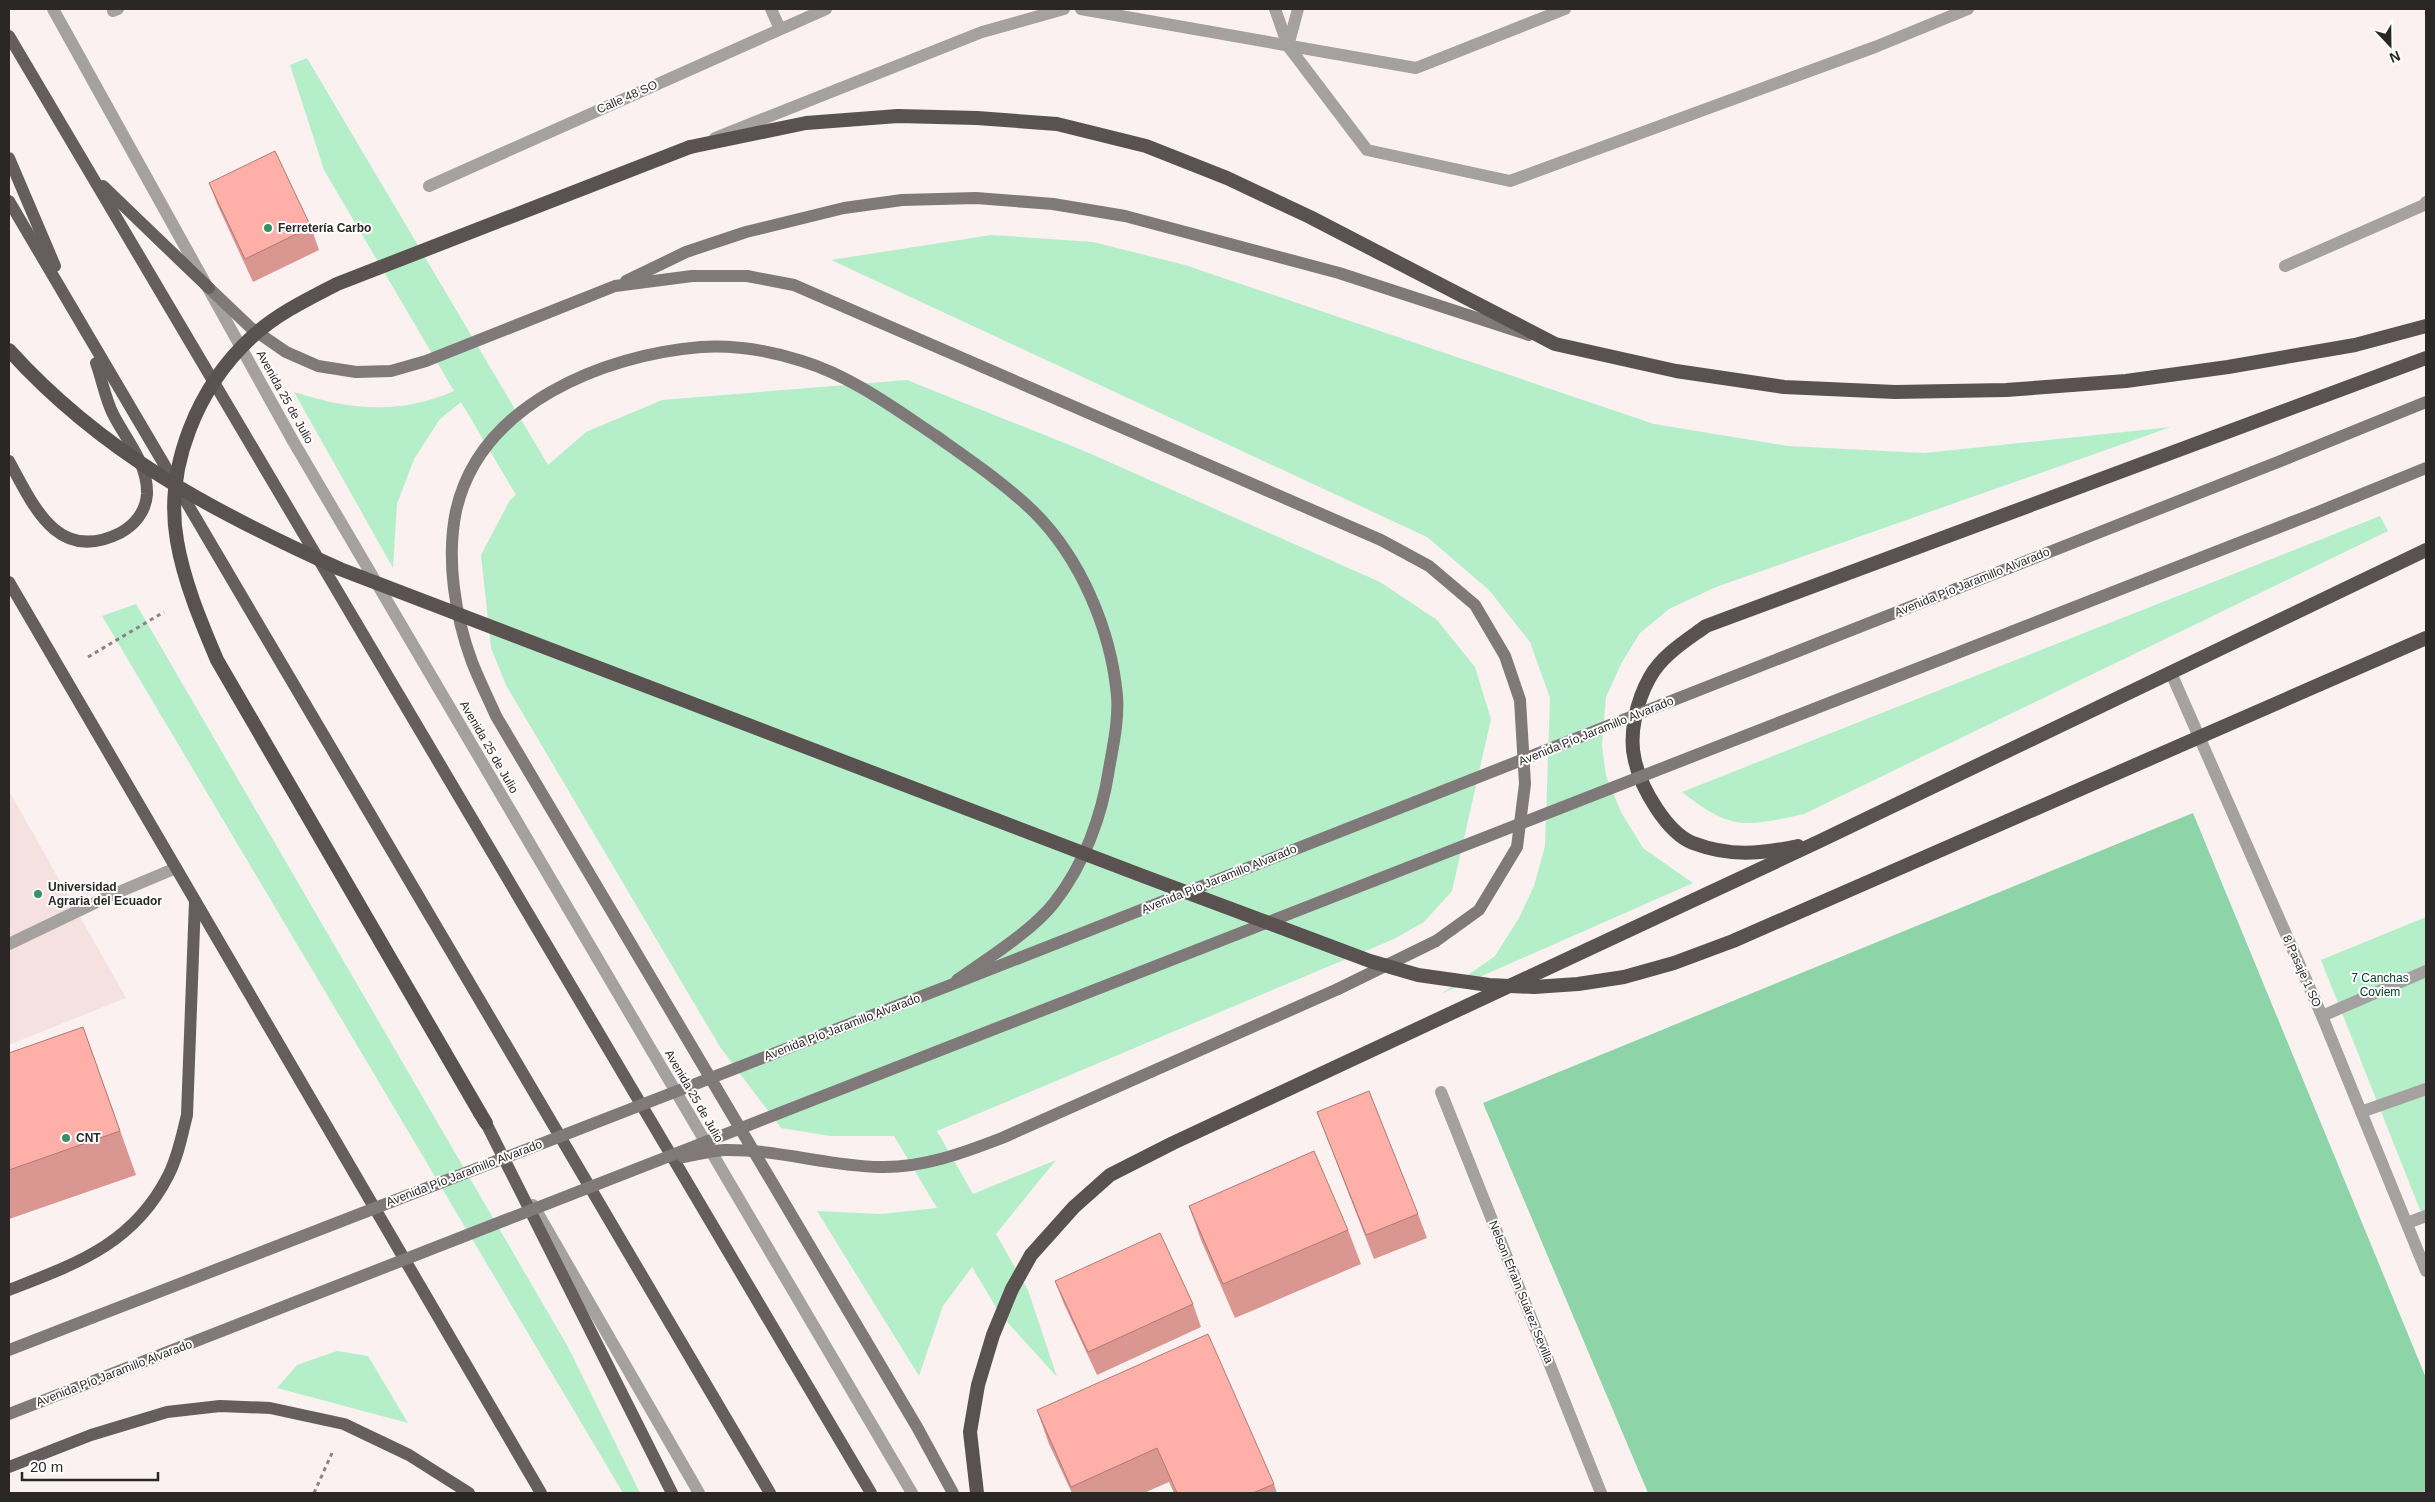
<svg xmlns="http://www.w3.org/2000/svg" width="2435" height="1502" font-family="Arial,sans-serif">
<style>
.built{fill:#f5e2e0}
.green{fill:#b4efca}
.water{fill:#8dd4a9}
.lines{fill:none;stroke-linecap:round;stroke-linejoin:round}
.path{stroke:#8b8484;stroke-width:3;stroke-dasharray:4 4;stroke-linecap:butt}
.service{stroke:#a5a1a0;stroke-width:12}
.minor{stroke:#a5a1a0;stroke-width:12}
.secondary{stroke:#807979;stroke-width:12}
.primary{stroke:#655e5d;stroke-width:12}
.trunk{stroke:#5a5251;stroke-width:14}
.secondary-bridge{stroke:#807979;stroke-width:12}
.trunk-bridge{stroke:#5a5251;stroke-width:14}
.wall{fill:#da9690}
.building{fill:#feafa8;stroke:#b27a76}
.poi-dot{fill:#3b8f62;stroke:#fff;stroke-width:2}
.labels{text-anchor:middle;stroke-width:4;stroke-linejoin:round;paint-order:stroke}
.street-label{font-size:12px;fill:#2b2727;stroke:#fff}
.poi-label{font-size:12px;font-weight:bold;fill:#2b2727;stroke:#fff;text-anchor:start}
.park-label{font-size:12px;fill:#074126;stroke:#fff}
</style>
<rect width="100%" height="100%" fill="#fbf1f0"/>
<!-- built -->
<polygon class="built" points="9,791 126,998 9,1045"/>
<!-- green -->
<g class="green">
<path d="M307 58 548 465 586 432 662 400 907 380 1082 450 1380 582 1437 620 1475 667 1491 719 1452 891 1424 922 1394 939 937 1131 973 1194 1056 1160 996 1234 1028 1290 1057 1377 1000 1314 972 1267 943 1306 919 1376 817 1211 881 1214 937 1208 894 1136H830L781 1128 720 1047 506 685 491 648 481 555 510 500 516 495 461 402 440 419 414 459 397 504 393 568 294 392C350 410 399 415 454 391L324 170 290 65Z"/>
<polygon points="991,235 1093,242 1185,265 1654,424 1788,446 1924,453 2171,427 1716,587 1669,609 1640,633 1622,662 1606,697 1602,746 1606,776 1621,812 1643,848 1693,883 1441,994 1495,956 1519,918 1534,886 1545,846 1550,698 1530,642 1489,590 1427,537 831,260"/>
<path d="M2380 516 2388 531 1804 814C1744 827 1732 831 1682 792Z"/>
<polygon points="136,604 568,1347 640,1493 623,1493 102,616"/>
<polygon points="2426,917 2426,1225 2321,960"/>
<polygon points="337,1351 368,1356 408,1423 277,1388 297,1365"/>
</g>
<!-- water -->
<polygon class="water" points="2193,813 2426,1378 2426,1491 2422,1493 1648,1493 1483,1103"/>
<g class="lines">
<!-- path -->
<g class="path">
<polyline points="88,657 164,612"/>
<polyline points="314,1493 332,1453"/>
</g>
<!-- service -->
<g class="service">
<polyline points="53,9 293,441 912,1493"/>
<polyline points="1081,9 1416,68 1565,9"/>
<polyline points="1275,9 1288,46 1367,150 1510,181 1875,47 1968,9"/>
<polyline points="1288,46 1298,9"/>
<polyline points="715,138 982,32 1064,9"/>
<polyline points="2285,266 2424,205 2426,202"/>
<polyline points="9,944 107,897 176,868"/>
<polyline points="2322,1016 2426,971"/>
<polyline points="2361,1112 2426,1089"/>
<polyline points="533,1205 699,1493"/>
<polyline points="2407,1223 2426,1216"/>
</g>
<!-- minor -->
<g class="minor">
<polyline points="771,9 780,29"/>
<polyline points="113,11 118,9"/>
<polyline points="429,186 826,9"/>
<polyline points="2171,673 2322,1016 2426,1271"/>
<polyline points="1441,1092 1601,1493"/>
</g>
<!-- secondary -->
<g class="secondary">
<polyline points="626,281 686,252 746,232 844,208 902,200 976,198 1053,204 1125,216 1339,273 1529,335"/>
<polyline points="209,288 251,328 286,352 318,366 356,372 391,371 426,361 615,286 692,276 747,276 794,285 1381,540 1429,566 1475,605 1505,656 1520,700 1525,784 1517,847 1479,910 1436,941 1338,989"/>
<polyline points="2288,458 2426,402"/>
<polyline points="2313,514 2426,468"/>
<path d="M953 1493 917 1427 496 716C488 698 479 680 472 662 455 616 446 559 456 511 480 404 603 355 701 347 735 345 771 351 802 361 851 376 894 408 936 436 970 460 1004 483 1034 512 1081 559 1111 630 1117 696 1119 719 1113 746 1109 769 1102 816 1084 865 1054 903 1032 931 987 959 957 980"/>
</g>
<!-- primary -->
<g class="primary">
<polyline points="9,36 871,1493"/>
<polyline points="9,158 55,266"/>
<polyline points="103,186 209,288"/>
<polyline points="9,201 770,1493"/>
<path d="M9 461C34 507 58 564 120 533 135 525 146 511 147 494 148 463 126 440 113 414 105 398 102 379 96 363"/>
<polyline points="9,582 541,1493"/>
<polyline points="486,1123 672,1493"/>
<path d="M9 1290C75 1264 133 1245 168 1176 178 1157 182 1135 187 1115L195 901"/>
<polyline points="9,1467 91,1435 167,1412 220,1406 270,1408 344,1424 409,1455 469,1493"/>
</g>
<!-- trunk -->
<g class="trunk">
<polyline points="690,147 806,123 898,116 977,118 1057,124 1146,146 1227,178 1310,217 1555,344 1676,371 1784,387 1895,392 2006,390 2126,381 2228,367 2355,345 2426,326"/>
<path d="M1798 846C1760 854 1730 857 1693 843 1667 833 1641 788 1635 761 1628 735 1637 700 1650 677 1662 655 1687 640 1706 626L2426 358"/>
<polyline points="480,1113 486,1123"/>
<polyline points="977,1493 970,1432 978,1385 993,1335 1012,1289 1031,1255 1074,1207 1110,1175 1173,1143 1820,841 2426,550"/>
</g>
<!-- secondary-bridge -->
<g class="secondary-bridge">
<path d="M683 1157C696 1155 710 1151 724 1150 777 1149 828 1166 880 1167 923 1168 963 1153 1002 1138L1338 989"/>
<polyline points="9,1350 948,986 2288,458"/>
<polyline points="9,1414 2313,514"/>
</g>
<!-- trunk-bridge -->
<g class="trunk-bridge">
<path d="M9 350C103 454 214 512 340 569L1143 876 1370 961 1418 975 1489 985 1534 987 1578 984 1624 977 1674 963 1733 941 2426 638"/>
<path d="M480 1113 217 660C201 622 184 582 177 541 164 467 198 386 253 336 277 314 308 299 337 284L690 147"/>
</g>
</g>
<!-- wall -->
<g class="wall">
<polygon points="209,183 311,227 319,250 253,282 218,206"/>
<polygon points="83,1027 136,1175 9,1219 9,1053"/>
<polygon points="1317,1112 1418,1214 1427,1238 1374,1259"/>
<polygon points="1189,1206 1348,1230 1361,1264 1235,1318 1201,1240"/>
<polygon points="1055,1281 1193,1304 1201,1327 1097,1375 1064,1304"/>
<polygon points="1037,1410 1274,1484 1277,1493 1174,1493 1169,1482 1144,1493 1072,1493 1049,1444"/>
</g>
<!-- building -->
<g class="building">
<polygon points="275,151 311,227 245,259 209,183"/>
<polygon points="83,1027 120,1131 9,1170 9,1053"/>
<polygon points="1369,1091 1418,1214 1366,1235 1317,1112"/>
<polygon points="1314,1151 1348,1230 1223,1284 1189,1206"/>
<polygon points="1160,1233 1193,1304 1088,1352 1055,1281"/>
<polygon points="1208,1334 1274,1484 1253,1493 1177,1493 1157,1448 1071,1487 1037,1410"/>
</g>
<!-- markers -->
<g class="poi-dot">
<circle cx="268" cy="228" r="5"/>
<circle cx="38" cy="894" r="5"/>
<circle cx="66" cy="1138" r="5"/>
</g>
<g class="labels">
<!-- street labels -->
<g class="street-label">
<text transform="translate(627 97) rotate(-24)" y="4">Calle 48 SO</text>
<text transform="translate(285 397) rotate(61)" y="4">Avenida 25 de Julio</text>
<text transform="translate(1972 582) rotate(-22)" y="4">Avenida Pío Jaramillo Alvarado</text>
<text transform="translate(1596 731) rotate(-22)" y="4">Avenida Pío Jaramillo Alvarado</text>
<text transform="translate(489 747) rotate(60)" y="4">Avenida 25 de Julio</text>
<text transform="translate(1219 879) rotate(-22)" y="4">Avenida Pío Jaramillo Alvarado</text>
<text transform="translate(2302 971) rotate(66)" y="4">8 Pasaje 1 SO</text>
<text transform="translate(842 1027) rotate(-21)" y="4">Avenida Pío Jaramillo Alvarado</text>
<text transform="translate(694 1096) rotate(60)" y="4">Avenida 25 de Julio</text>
<text transform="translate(464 1173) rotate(-21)" y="4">Avenida Pío Jaramillo Alvarado</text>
<text transform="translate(1521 1292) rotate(68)" y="4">Nelson Efraìn Suárez Sevilla</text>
<text transform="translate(114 1373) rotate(-21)" y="4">Avenida Pío Jaramillo Alvarado</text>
</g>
<!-- poi labels -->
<g class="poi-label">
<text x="278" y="232">Ferretería Carbo</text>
<text x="48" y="891">Universidad<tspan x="48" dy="14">Agraria del Ecuador</tspan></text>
<text x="76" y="1142">CNT</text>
</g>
<!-- park labels -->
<g class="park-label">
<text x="2380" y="982">7 Canchas<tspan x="2380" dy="14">Coviem</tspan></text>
</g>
</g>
<!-- border -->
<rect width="2435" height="1502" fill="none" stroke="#2b2727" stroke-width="20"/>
<!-- north arrow -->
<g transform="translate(2390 45) rotate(158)" stroke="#ffffff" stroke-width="4" paint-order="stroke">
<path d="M0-4L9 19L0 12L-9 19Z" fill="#2b2727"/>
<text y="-8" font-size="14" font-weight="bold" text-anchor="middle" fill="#2b2727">N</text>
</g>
<!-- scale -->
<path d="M22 1472v8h136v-8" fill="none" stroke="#2b2727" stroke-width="2.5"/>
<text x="30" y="1472" font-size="15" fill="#2b2727" stroke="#ffffff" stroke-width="4" paint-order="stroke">20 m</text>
</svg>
